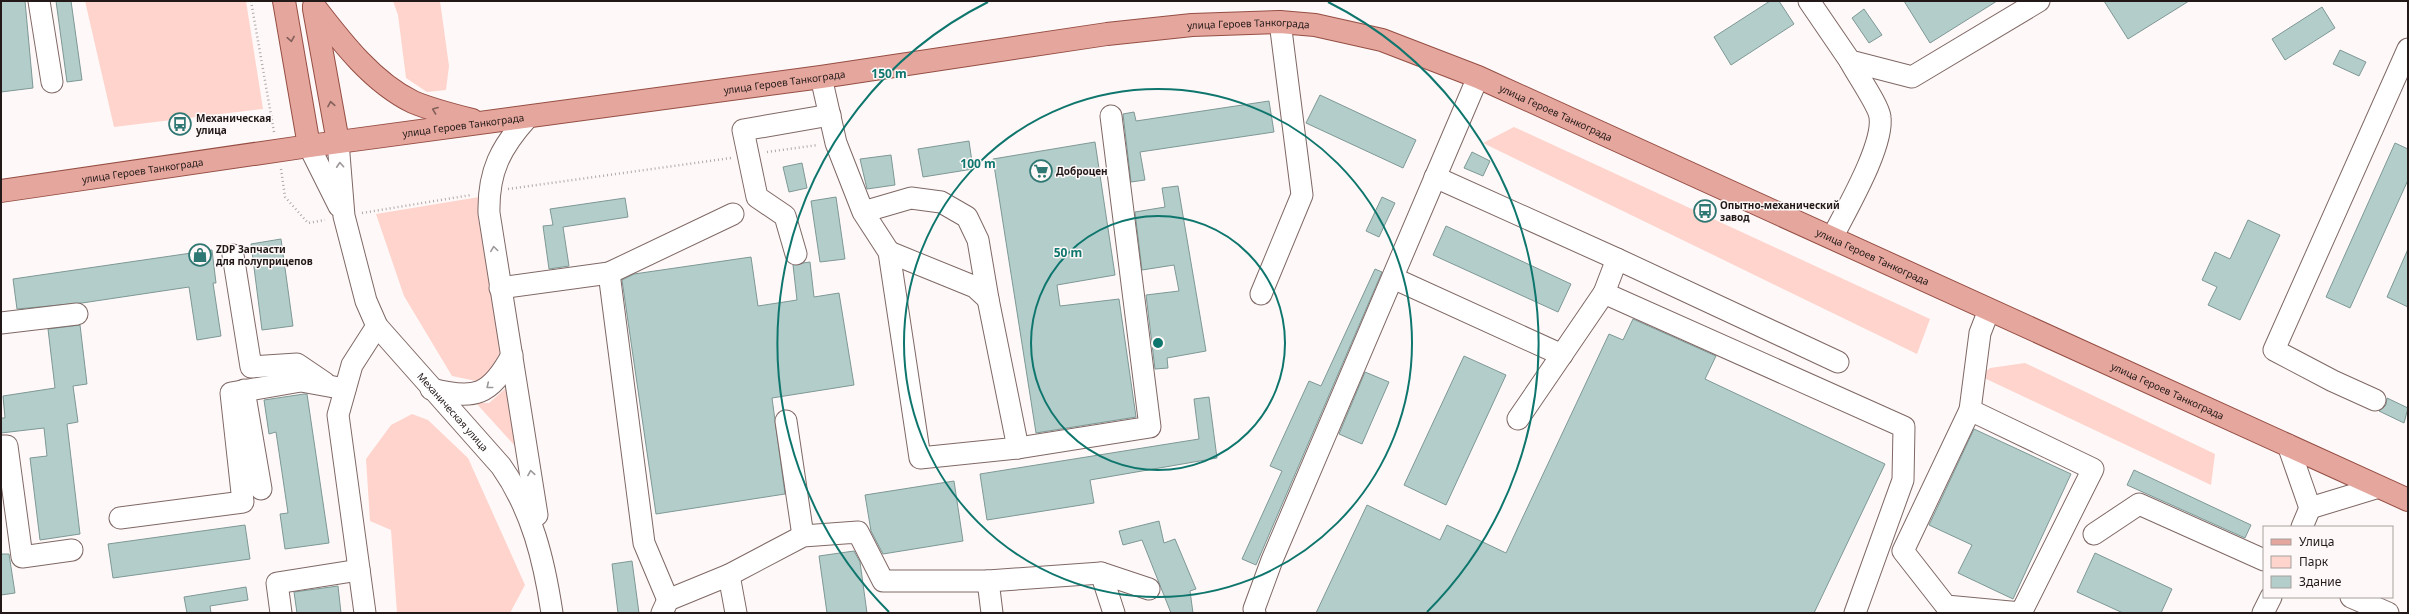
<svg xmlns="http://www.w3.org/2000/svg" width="2409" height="614" font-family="'Noto Sans',sans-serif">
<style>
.green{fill:#fed4cd}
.building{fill:#b2cdca;stroke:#7e9895}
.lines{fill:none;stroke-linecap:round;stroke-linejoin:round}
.minor-casing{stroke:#7f6865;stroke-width:23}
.major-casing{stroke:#954e44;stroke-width:24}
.path{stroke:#afa9a8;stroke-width:2.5;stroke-dasharray:1 3;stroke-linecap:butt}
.minor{stroke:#fff;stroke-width:21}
.major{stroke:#e5a69d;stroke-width:22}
.oneway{stroke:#84605a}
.oneway2{stroke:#9c9897}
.ring{fill:none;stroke:#0f766e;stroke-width:2}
.labels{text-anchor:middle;stroke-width:3;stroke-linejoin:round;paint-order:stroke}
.street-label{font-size:10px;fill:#221918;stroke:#fef9f8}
.poi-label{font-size:10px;font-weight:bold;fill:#221918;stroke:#fef9f8;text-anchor:start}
.centre{fill:#0f766e;stroke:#fef9f8;stroke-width:2}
.ring-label{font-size:12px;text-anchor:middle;font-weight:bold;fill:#0f766e;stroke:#fef9f8;stroke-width:3;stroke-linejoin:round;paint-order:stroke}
</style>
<rect width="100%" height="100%" fill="#fef9f8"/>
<!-- green -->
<g class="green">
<polygon points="85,1 246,1 263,109 114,127"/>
<polygon points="393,1 440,1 449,66 446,90 427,92 406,78 398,15"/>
<polygon points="1514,127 1930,319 1917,354 1483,143"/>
<polygon points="479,197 502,344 496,365 487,379 476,381 452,376 404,296 376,214"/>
<polygon points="2025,363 2215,454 2211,485 1980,376 1990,368"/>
<polygon points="507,387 516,447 476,403 489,403"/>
<polygon points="412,414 428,420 468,458 525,585 510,613 397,613 391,530 370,521 366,459 391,425"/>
</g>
<!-- building -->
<g class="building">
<polygon points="1,1 25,1 33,88 1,92"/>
<polygon points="56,1 71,1 82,80 67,82"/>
<polygon points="1770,1 1779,1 1794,24 1731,65 1714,37"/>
<polygon points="1904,1 1997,1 1930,43"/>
<polygon points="2104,1 2189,1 2128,39"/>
<polygon points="2322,7 2335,28 2285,60 2272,39"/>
<polygon points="1864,9 1882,35 1869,43 1852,18"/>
<polygon points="2340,50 2366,62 2359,76 2333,64"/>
<polygon points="1320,95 1416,140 1403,168 1306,123"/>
<polygon points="1269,101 1274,132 1140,152 1145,180 1131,182 1123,114 1134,112 1136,121"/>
<polygon points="969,141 973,169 923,177 918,149"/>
<polygon points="1095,142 1115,275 1057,285 1060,306 1119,299 1136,417 1036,433 993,159"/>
<polygon points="2395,143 2408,149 2408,180 2350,308 2326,297"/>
<polygon points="1472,152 1490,161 1483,176 1464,168"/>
<polygon points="891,155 895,185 867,189 860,159"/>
<polygon points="802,163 807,188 789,192 783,167"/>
<polygon points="1178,186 1206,351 1167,358 1168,368 1155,369 1146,295 1179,291 1174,265 1142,270 1135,212 1165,207 1162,188"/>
<polygon points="836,197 845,259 820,262 811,201"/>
<polygon points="1382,197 1395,203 1379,237 1366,231"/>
<polygon points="625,198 628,217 563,227 569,266 549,269 543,226 553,225 550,209"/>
<polygon points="2248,220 2280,235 2240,320 2208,305 2217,287 2202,280 2215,252 2230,259"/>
<polygon points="1446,226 1571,284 1558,312 1433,255"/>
<polygon points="281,239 293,326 262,330 251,244"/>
<polygon points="2408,249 2408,307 2387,297"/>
<polygon points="212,250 216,283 213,283 221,336 197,340 189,287 82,303 17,309 13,279"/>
<polygon points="751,257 758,306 797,300 793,265 803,263 810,262 814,297 839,293 854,385 772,398 785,494 656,514 622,280 634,274"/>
<polygon points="1375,269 1382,272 1256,565 1242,559 1282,471 1270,466 1309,381 1321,386"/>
<polygon points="1633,319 1716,356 1705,379 1885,464 1814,613 1316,613 1367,505 1440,540 1447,525 1506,553 1609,334 1623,340"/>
<polygon points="80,325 87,384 73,386 78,422 67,424 80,534 40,540 30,458 47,456 44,428 1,433 1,418 5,418 3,396 55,388 48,329"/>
<polygon points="1464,356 1506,375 1446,505 1404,485"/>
<polygon points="1365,372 1389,382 1362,444 1339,434"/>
<polygon points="304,394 307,394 329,543 285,549 280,514 288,513 276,432 269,434 264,400"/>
<polygon points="1209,397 1217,458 1090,480 1094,503 987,520 980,474 1199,439 1194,399"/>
<polygon points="2387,398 2408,408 2404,423 2379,411 2386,405"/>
<polygon points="1974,429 2071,474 2013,599 1958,573 1972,545 1929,525"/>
<polygon points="2134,470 2251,525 2245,538 2127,485"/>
<polygon points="954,481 963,541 883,554 871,531 865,495"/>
<polygon points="1159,521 1164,543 1175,539 1196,589 1190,591 1193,613 1171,613 1142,540 1123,545 1119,531"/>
<polygon points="245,525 250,559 113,578 108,544"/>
<polygon points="854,551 860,562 867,613 827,613 819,556"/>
<polygon points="2095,553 2172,589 2161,613 2123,613 2077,592"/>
<polygon points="1,554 9,554 15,593 1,595"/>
<polygon points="632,561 639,613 618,613 612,564"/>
<polygon points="338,586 341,613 297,613 294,592"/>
<polygon points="246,587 248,600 210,606 211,613 187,613 184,597"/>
</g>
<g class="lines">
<!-- minor casing -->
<g class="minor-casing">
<g id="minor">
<polyline points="39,1 52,82"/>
<polyline points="1809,1 1850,61 1912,77 2039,1"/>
<polyline points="821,77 836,143 863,212 889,252 920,458 1018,448 988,299 978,240 967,217 941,202 911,198 863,212"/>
<path d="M528 117C501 147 488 171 489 213L537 515"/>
<path id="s1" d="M338 142 344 216 366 301 377 326 501 466C532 510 544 560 552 613"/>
<polyline points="309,146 339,206"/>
<polyline points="1435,177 1617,259 1838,362"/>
<path d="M1832 238C1846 210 1884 146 1880 117 1879 106 1856 73 1850 61"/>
<polyline points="889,252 975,287 988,299"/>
<polyline points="796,254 785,216 757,197 743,130 830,115"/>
<polyline points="233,255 251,367 297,364 325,383"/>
<polyline points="609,273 644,543 668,600"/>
<polyline points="1393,278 1562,355"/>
<polyline points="500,288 609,273 733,214"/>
<polyline points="1604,293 1617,259"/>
<polyline points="1261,294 1302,195 1280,22"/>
<polyline points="1,323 77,314"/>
<path d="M431 389C475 400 490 396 512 355"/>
<polyline points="244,390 261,489"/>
<polyline points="2375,400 2333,381 2274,350 2408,49"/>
<polyline points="1970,410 1980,333 1989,310"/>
<polyline points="1518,419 1604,293 1904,427 1903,480 1855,613"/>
<polyline points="786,421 803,536"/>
<polyline points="2288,445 2310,508 2379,487"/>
<polyline points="1,446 7,446 22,557 72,550"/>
<polyline points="1018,448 1150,427 1111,116"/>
<polyline points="120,518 243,502 231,393 301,381 345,389"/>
<polyline points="2302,527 2310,508"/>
<polyline points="2094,534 2139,504 2264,560"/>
<polyline points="1101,573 1114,613"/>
<polyline points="729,575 736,613"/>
<polyline points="988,581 992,613"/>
<polyline points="2351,597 2388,613"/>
<polyline points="281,613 277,583 359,570"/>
<polyline points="365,613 338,415 352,365 377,326"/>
<polyline points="662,613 668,600 729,575 803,536 858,532 883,581 988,581 1101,573 1149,589"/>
<polyline points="1255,613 1254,609 1272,560 1478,77"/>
<polyline points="2021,613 1946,606 1903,551 1970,410 2093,469 2021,613"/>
<polyline points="2263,613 2271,597"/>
</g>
</g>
<!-- major casing -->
<g class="major-casing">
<g id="major">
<polyline points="284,1 309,146"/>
<path d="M314 6C341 41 372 82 413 102 432 110 452 115 472 120"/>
<polyline points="314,9 338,142"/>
<path id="s2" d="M1 191 309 146 821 77 1107 34 1192 25 1280 22 1315 25 1382 40 1478 77 2408 500"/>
</g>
</g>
<!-- path -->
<g class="path">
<polyline points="251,1 274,132"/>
<polyline points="767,152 818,145"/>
<polyline points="281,169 285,197 308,223 325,220"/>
<polyline points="508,189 731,158"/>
<polyline points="362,213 471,195"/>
</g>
<!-- minor -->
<use href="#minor" class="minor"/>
<!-- major -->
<use href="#major" class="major"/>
</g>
<!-- one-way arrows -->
<defs><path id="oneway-chevron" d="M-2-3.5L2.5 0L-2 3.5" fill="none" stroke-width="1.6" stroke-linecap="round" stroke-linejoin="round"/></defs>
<g class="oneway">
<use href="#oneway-chevron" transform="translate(291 39) rotate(80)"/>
<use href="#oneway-chevron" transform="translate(331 104) rotate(-100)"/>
<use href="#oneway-chevron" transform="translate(435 110) rotate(-159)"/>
</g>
<g class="oneway2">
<use href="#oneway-chevron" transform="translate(340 165) rotate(-94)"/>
<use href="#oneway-chevron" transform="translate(494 249) rotate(-98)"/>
<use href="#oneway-chevron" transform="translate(489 386) rotate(141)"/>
<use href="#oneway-chevron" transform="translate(531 473) rotate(-99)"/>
</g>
<!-- distance rings -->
<g class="ring">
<circle cx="1158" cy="343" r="127"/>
<circle cx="1158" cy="343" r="254"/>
<path d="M889 612A381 381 0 0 1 988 2M1328 2A381 381 0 0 1 1427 612"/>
</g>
<!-- icons -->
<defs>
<g id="bus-ring" transform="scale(1.15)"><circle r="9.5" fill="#fef9f8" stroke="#2f7772" stroke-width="1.5"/><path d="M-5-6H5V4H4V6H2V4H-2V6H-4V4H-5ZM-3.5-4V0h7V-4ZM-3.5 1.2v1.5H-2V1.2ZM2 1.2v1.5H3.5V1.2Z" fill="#2f7772"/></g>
<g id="supermarket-ring" transform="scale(1.15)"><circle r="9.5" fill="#fef9f8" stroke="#2f7772" stroke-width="1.5"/><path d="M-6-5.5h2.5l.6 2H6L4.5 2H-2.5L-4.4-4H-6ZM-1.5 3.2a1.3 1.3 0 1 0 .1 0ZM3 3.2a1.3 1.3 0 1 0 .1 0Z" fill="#2f7772"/></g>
<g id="shop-ring" transform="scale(1.15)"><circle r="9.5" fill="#fef9f8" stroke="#2f7772" stroke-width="1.5"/><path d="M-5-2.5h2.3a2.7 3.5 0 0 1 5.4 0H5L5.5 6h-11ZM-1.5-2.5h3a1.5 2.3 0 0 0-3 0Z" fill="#2f7772"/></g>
</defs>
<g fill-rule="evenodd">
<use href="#bus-ring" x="180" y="124"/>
<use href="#supermarket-ring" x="1041" y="171"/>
<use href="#bus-ring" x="1705" y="211"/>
<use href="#shop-ring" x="200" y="255"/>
</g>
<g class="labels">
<!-- street labels -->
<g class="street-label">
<text dy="4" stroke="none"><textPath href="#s2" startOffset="1259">улица Героев Танкограда</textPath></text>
<text dy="4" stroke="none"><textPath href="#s2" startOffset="791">улица Героев Танкограда</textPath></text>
<text dy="4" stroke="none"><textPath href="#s2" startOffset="1583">улица Героев Танкограда</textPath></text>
<text dy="4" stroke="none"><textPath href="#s2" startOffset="467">улица Героев Танкограда</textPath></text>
<text dy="4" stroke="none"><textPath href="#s2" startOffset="143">улица Героев Танкограда</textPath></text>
<text dy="4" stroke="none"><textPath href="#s2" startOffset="1931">улица Героев Танкограда</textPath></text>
<text dy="4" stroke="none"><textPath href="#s2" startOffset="2255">улица Героев Танкограда</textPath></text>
<text dy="4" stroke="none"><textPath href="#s1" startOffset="304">Механическая улица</textPath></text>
</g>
<!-- poi labels -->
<g class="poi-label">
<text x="196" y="122">Механическая<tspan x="196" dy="12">улица</tspan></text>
<text x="1056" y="175">Доброцен</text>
<text x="1720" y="209">Опытно-механический<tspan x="1720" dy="12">завод</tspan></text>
<text x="216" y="253">ZDP Запчасти<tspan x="216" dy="12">для полуприцепов</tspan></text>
</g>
</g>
<circle cx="1158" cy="343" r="6" class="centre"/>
<g class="ring-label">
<text x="889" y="78">150 m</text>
<text x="978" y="168">100 m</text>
<text x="1068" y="257">50 m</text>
</g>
<!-- border -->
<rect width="2409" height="614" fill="none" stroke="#221918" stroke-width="4"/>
<!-- legend -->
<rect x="2263" y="526" width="130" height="72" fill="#fef9f8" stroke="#a69f9e"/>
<rect x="2271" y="539" width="20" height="6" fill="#e5a69d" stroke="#a69f9e"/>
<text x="2299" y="546" font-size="12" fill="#221918">Улица</text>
<rect x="2271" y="556" width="20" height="12" fill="#fed4cd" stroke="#a69f9e"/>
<text x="2299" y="566" font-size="12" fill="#221918">Парк</text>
<rect x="2271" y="576" width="20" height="12" fill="#b2cdca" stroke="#a69f9e"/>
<text x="2299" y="586" font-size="12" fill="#221918">Здание</text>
</svg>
